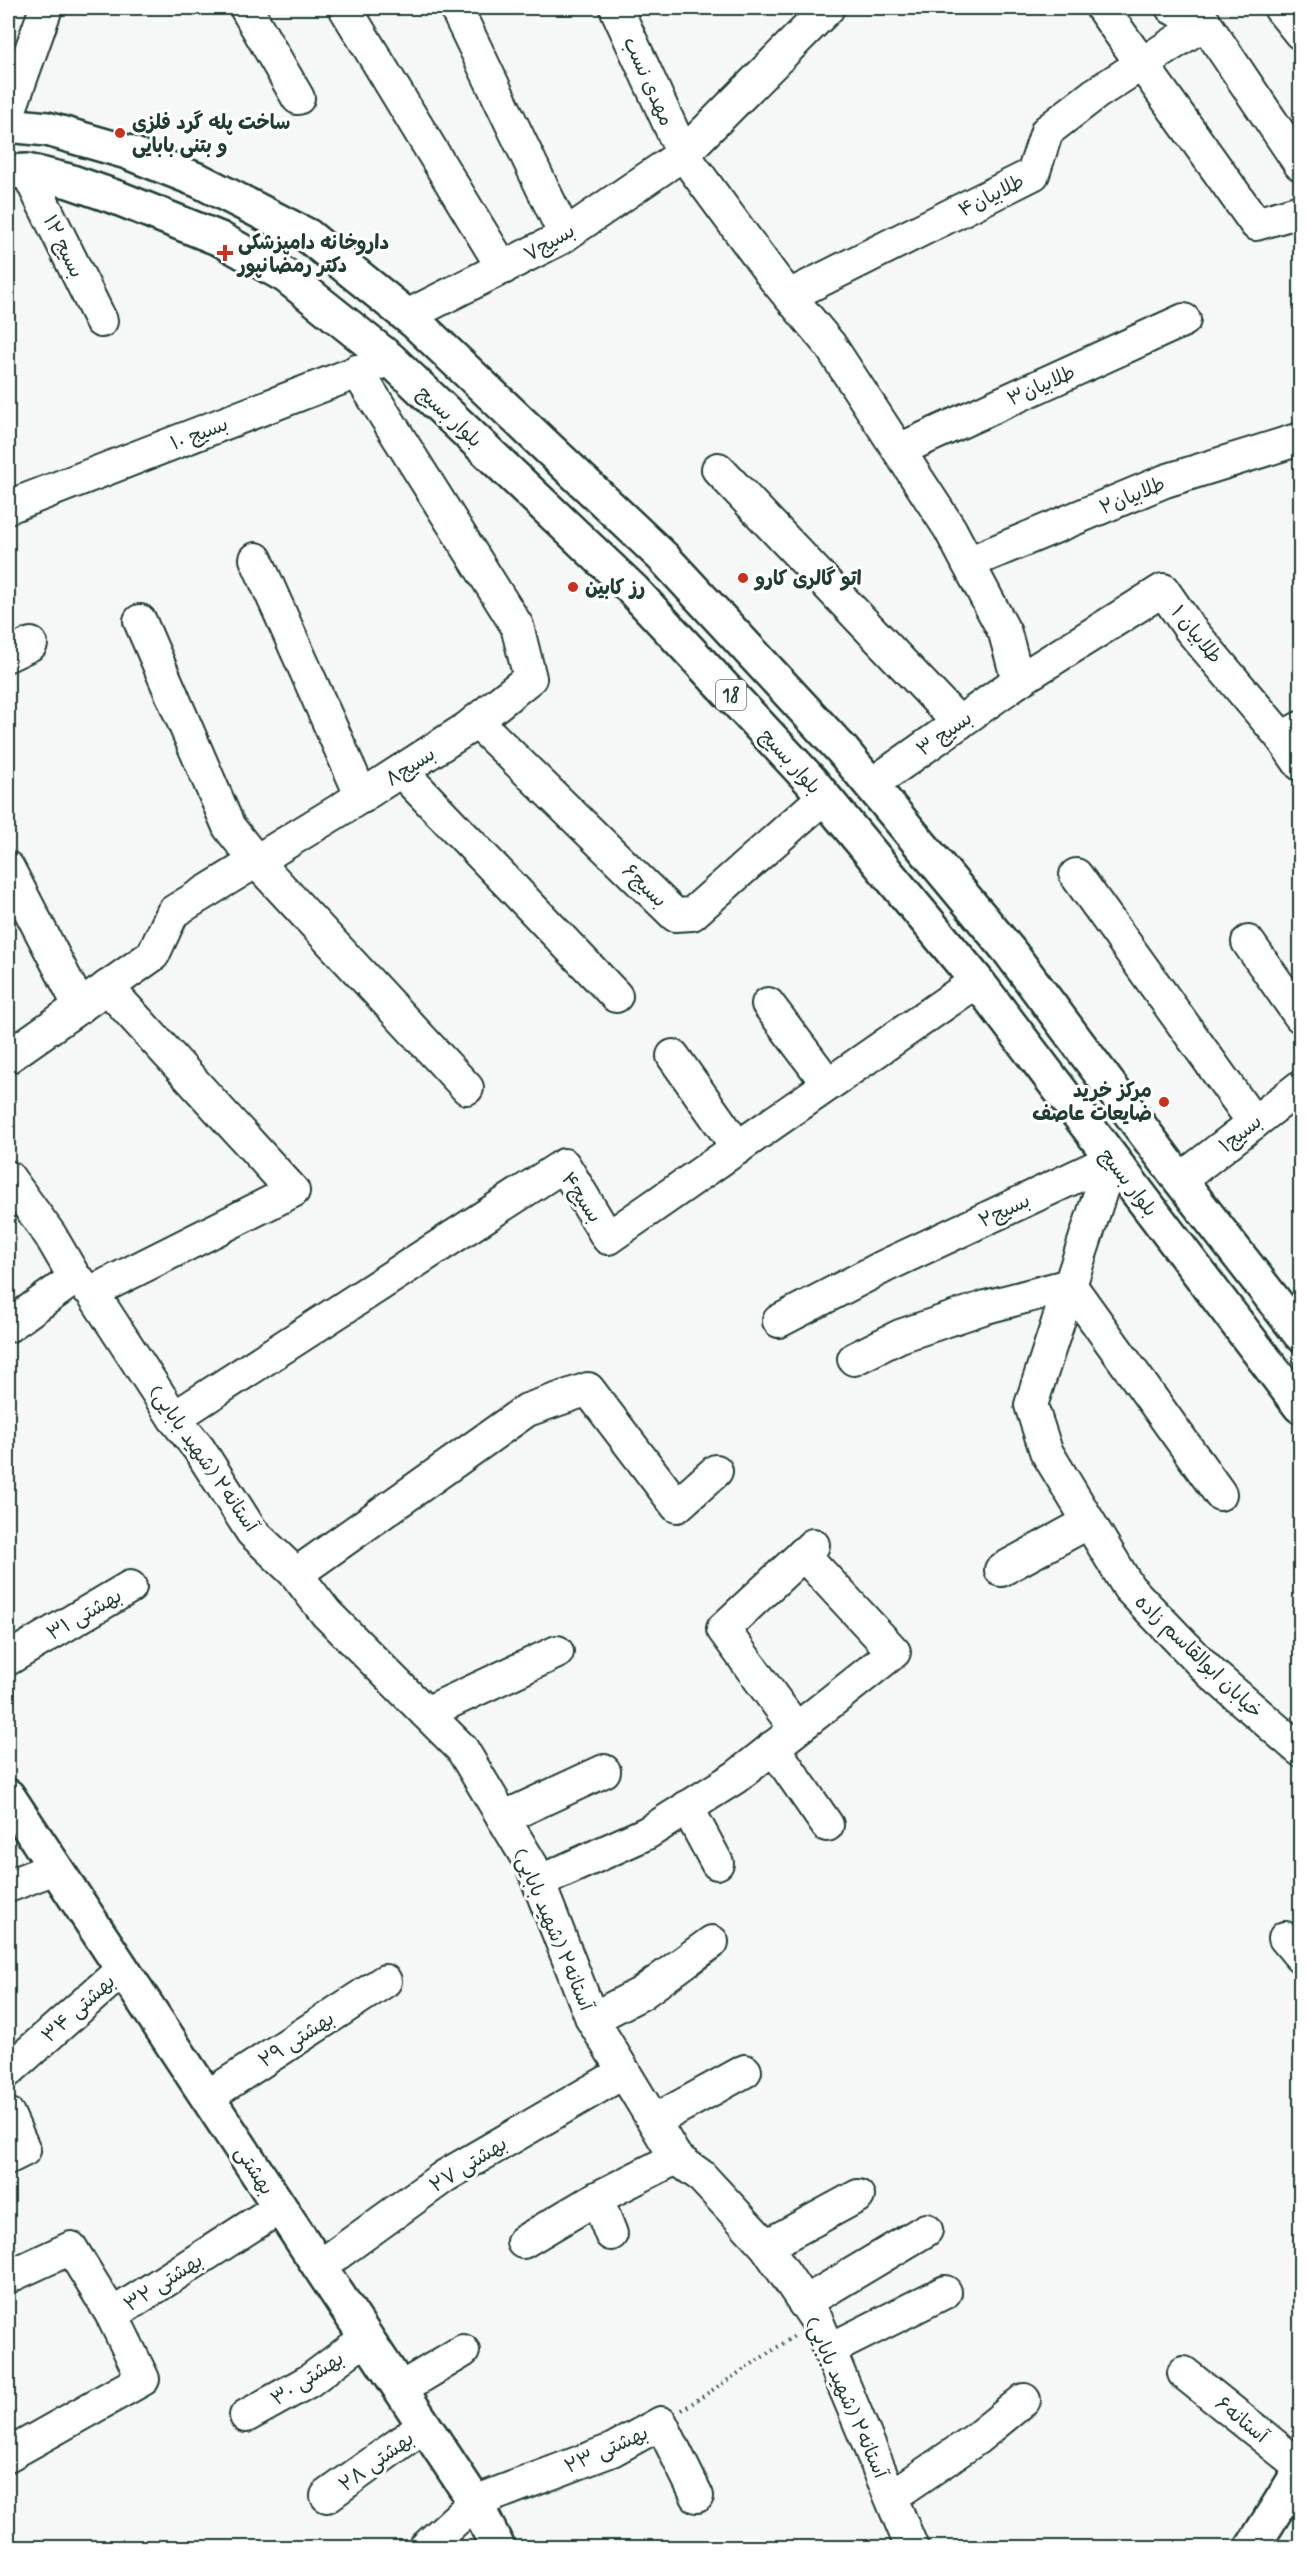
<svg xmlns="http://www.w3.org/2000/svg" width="1308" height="2555" font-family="Mynerve,'Playpen Sans Arabic',sans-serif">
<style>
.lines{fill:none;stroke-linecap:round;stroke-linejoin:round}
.minor-casing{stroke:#1f3d34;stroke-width:36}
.major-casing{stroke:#1f3d34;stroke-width:38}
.path{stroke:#1f3d34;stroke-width:4;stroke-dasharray:1.5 4.5;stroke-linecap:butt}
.minor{stroke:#fff;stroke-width:32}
.major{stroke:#fff;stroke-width:33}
.poi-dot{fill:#c8321e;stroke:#fff;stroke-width:2}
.labels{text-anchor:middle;stroke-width:6;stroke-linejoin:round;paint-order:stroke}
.shield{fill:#fff;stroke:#627771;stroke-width:1.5}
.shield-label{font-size:18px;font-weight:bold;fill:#1f3d34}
.street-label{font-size:20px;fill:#1f3d34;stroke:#fff}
.poi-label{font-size:20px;font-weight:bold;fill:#1f3d34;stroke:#fff;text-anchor:start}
</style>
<rect width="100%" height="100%" fill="#f6f7f7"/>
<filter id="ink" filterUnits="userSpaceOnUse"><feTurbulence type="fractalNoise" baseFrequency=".0167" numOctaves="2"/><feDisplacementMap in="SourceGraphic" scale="12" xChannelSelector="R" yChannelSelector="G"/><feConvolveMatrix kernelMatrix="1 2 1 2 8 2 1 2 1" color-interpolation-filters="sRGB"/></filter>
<g filter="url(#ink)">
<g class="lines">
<!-- minor casing -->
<g class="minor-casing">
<g id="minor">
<polyline points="246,8 298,98"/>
<polyline points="345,8 503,268"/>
<polyline points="456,8 565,235"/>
<polyline points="616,8 683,154 775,279 830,345 950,529 1005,633 1018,681"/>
<polyline points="1102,8 1256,224 1300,211"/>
<polyline points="1172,8 1205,23"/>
<polyline points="1280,8 1300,33"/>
<polyline points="8,115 46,8"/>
<polyline points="27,171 101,321"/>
<polyline points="789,296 1033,174 1047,131 1095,94 1205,23 1300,164"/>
<polyline points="407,316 559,239 683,154 828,8"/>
<polyline points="899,450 1184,320"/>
<polyline points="718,469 959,723"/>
<polyline points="8,507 378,364"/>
<polyline points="256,559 362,797"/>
<polyline points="968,563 1165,481 1300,439"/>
<polyline points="140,621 229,827 256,861 467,1088"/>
<polyline points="8,655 31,644"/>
<polyline points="476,721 675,915 692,914 824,797"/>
<polyline points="1282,738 1300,764"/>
<polyline points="401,771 616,996"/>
<polyline points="871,785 1018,681 1163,590 1190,629 1282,738 1300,728"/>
<polyline points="8,868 80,1007"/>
<polyline points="1076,875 1254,1123"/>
<polyline points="1248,942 1300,1016"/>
<polyline points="768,1004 828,1084"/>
<polyline points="673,1056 738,1148"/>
<polyline points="8,1057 153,955 173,912 343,808 466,729 530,678 517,626 357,371"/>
<polyline points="8,1177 50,1235 75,1278 92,1292 174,1418 199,1449 252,1532 296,1574 326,1613 462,1749 532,1866 592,2019 676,2158 700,2175 766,2246 817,2321 912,2548"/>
<polyline points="1180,1180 1300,1087"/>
<polyline points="1070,1285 1220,1494"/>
<polyline points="92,1292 293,1191 107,987"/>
<polyline points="779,1321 885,1266 1111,1160 1031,1405 1046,1451 1129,1588 1211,1673 1300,1750"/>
<polyline points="8,1326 75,1278"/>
<polyline points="854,1359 900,1336 986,1307 1070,1285"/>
<polyline points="174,1418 564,1165 608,1238 977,981"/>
<polyline points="1001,1570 1089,1522"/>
<polyline points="296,1574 527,1410 588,1389 677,1506 716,1471"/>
<polyline points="8,1659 130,1587"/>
<polyline points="426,1713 557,1652"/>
<polyline points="796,1729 723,1629 813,1545"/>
<polyline points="773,1747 827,1825"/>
<polyline points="687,1807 717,1863"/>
<polyline points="503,1818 604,1771"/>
<polyline points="539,1882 647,1833 736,1777 894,1652 803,1554"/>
<polyline points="8,1886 55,1868"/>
<polyline points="1285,1938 1300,1956"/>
<polyline points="592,2019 642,1993 712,1942"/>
<polyline points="8,2071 122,1970"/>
<polyline points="207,2097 385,1981"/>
<polyline points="8,2114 24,2150 8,2158"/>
<polyline points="654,2121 745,2071"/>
<polyline points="597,2198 611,2234"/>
<polyline points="523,2242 597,2198 676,2158"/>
<polyline points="766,2246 858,2196"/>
<polyline points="319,2267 445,2176 624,2072"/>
<polyline points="8,2277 71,2248 112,2315 280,2207"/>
<polyline points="804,2303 926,2230"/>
<polyline points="829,2350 945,2292"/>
<polyline points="1184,2373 1300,2466"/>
<polyline points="400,2389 463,2351"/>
<polyline points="246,2416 309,2381 366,2338"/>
<polyline points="8,2455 143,2379 112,2315"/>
<polyline points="327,2496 424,2426"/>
<polyline points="891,2497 976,2439 1024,2400"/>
<polyline points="425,2548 475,2502 612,2450 661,2423 697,2496"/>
</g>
</g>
<!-- major casing -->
<g class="major-casing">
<g id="major">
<polyline points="8,125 47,129 127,152 200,181 308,236 416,323 663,557 842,750 1010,952 1180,1180 1300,1334"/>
<polyline points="8,172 27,171 69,181 118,198 220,239 286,276 390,359 633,590 811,781 977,981 1300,1406"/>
<polyline points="8,1796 475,2502 498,2548"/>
<polyline points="1252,2548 1300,2471"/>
</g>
</g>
<!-- path -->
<polyline class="path" points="682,2410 796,2335"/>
<!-- minor -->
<use href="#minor" class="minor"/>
<!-- major -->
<use href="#major" class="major"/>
</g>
</g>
<!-- markers -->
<g class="poi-dot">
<circle cx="120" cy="133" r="6"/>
<path d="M222 244h6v6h6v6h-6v6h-6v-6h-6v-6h6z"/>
<circle cx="743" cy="578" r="6"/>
<circle cx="573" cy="587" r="6"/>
<circle cx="1164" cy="1102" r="6"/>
</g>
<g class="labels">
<!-- shield labels -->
<rect class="shield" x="716" y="680" width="30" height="30" rx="4.5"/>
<g class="shield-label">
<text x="731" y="701">18</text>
</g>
<!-- street labels -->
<g class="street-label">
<text transform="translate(649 81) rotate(66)" y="7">مهدی نسب</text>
<text transform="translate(991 195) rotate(-27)" y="7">طلابیان۴</text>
<text transform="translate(549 242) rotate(-30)" y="7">بسیج۷</text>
<text transform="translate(64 246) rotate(64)" y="7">بسیج ۱۲</text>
<text transform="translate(1041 385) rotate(-24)" y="7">طلابیان۳</text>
<text transform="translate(450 416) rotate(43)" y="7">بلوار بسیج</text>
<text transform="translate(199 433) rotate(-21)" y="7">بسیج ۱۰</text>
<text transform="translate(1132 495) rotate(-22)" y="7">طلابیان۲</text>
<text transform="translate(1197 634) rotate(51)" y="7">طلابیان ۱</text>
<text transform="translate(944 733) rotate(-35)" y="7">بسیج ۳</text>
<text transform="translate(791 761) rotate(48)" y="7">بلوار بسیج</text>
<text transform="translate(410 766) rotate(-33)" y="7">بسیج۸</text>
<text transform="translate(645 885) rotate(44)" y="7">بسیج۶</text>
<text transform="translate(1240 1133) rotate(-38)" y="7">بسیج۱</text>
<text transform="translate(1129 1182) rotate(52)" y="7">بلوار بسیج</text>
<text transform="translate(582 1197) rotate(56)" y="7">بسیج۴</text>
<text transform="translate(1004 1210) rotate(-25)" y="7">بسیج۲</text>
<text transform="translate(204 1458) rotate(55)" y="7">آستانه۲ (شهید بابایی)</text>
<text transform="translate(84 1614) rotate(-30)" y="7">بهشتی ۳۱</text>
<text transform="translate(1199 1656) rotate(44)" y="7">خیابان ابوالقاسم زاده</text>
<text transform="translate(554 1929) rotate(67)" y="7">آستانه۲ (شهید بابایی)</text>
<text transform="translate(78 2008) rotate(-42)" y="7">بهشتی ۳۴</text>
<text transform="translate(296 2039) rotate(-33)" y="7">بهشتی ۲۹</text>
<text transform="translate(468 2164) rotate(-32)" y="7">بهشتی ۲۷</text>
<text transform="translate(255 2170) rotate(57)" y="7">بهشتی</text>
<text transform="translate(163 2282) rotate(-33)" y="7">بهشتی ۳۲</text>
<text transform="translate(307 2378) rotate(-33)" y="7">بهشتی ۳۰</text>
<text transform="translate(847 2397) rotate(66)" y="7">آستانه۲ (شهید بابایی)</text>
<text transform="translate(1242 2419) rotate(39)" y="7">آستانه۶</text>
<text transform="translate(606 2449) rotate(-24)" y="7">بهشتی ۲۳</text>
<text transform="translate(376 2461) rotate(-36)" y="7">بهشتی ۲۸</text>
</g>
<!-- poi labels -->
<g class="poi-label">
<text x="132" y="129">ساخت پله گرد فلزی<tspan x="132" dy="23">و بتنی بابایی</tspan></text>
<text x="238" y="249">داروخانه دامپزشکی<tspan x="238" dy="23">دکتر رمضانپور</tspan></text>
<text x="755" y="585">اتو گالری کارو</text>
<text x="585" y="594">رز کابین</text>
<text x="1152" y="1097" text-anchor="end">مرکز خرید<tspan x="1152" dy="23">ضایعات عاصف</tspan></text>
</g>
</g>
<!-- margin -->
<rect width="1308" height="2555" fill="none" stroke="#fff" stroke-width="30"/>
<rect x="15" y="15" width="1278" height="2525" fill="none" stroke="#1f3d34" stroke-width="2" filter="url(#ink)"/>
</svg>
